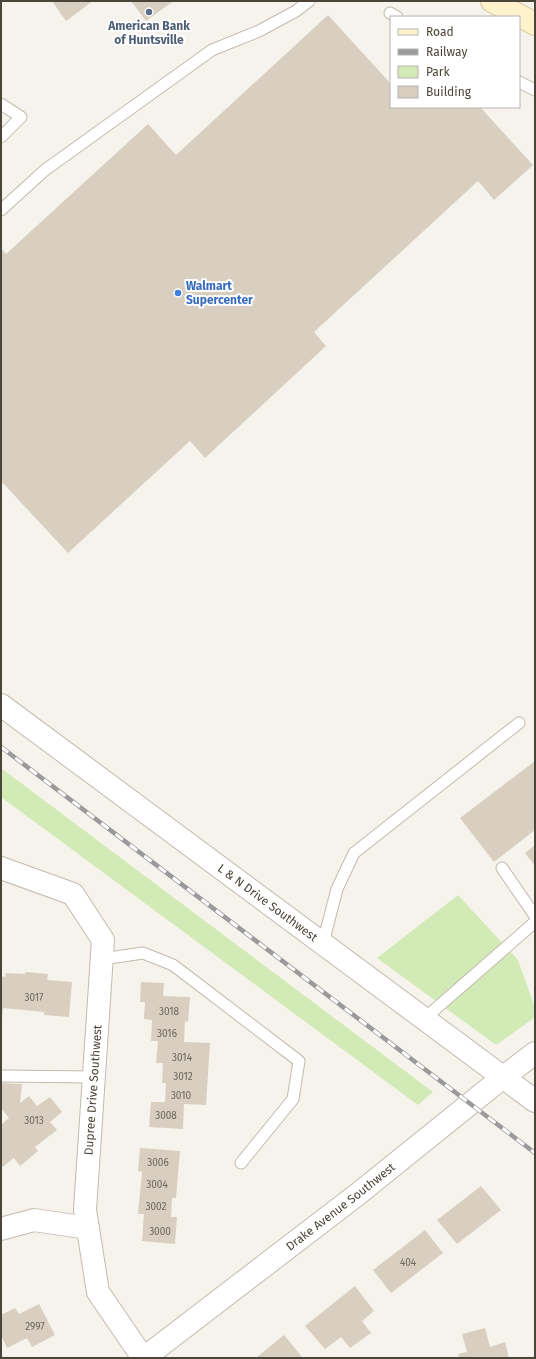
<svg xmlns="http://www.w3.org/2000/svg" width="536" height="1359" font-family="'Fira Sans',sans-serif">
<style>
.green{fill:#d2eab5}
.building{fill:#d8cfc1}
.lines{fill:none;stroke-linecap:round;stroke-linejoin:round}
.service-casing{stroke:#c2bbae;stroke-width:13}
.minor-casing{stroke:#c2bbae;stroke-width:24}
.tertiary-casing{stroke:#c2bbae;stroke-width:24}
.secondary-casing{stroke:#d6c79b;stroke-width:24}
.service{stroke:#fff;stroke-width:11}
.minor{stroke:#fff;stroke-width:22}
.tertiary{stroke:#fff;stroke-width:22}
.secondary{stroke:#fff3cd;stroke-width:22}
.rail-casing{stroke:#9a9a9a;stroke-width:4.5}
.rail{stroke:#fff;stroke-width:3;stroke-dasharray:9;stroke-linecap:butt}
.service-dot{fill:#5c6f8a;stroke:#fff;stroke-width:1.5}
.shop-dot{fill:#3f7fe0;stroke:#fff;stroke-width:1.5}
.labels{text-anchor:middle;stroke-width:4;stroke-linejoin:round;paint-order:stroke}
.number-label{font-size:10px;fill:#6e675b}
.service-label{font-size:12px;font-weight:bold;fill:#4e5e75;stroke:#fff}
.shop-label{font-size:12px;font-weight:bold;fill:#366cbe;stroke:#fff;text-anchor:start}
.street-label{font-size:12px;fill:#4b4439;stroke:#fff}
</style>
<rect width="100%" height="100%" fill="#f6f3ec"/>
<!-- green -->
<g class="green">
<polygon points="1,768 433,1092 418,1105 1,797"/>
<polygon points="458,895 518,960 535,1008 535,1017 496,1045 377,958"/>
</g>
<!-- building -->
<g class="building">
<polygon points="52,1 93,1 66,21"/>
<polygon points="131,1 171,1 172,2 146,21"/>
<polygon points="328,15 391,84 391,107 413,107 414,108 415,107 480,107 533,165 494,200 478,181 314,332 326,346 205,458 190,441 68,553 1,481 1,248 6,254 148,124 176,155"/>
<polygon points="535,761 535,830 494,862 460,818"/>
<polygon points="535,845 535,866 525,853"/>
<polygon points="25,972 48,974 47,980 72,982 69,1017 44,1015 44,1012 3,1008 2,1021 1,1021 1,976 5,977 6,973 25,974"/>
<polygon points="141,982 164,983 163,996 190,997 188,1022 185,1021 184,1042 210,1043 206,1105 184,1104 183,1129 149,1127 151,1102 165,1102 166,1083 162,1083 163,1063 156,1063 158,1041 151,1041 152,1020 144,1019 145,1002 140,1002"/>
<polygon points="1,1083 22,1084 20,1103 29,1096 37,1106 50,1097 62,1112 50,1122 57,1130 35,1147 38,1151 20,1166 14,1158 1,1168 1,1125 9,1118 1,1108"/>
<polygon points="140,1148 180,1151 176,1198 172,1198 171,1217 177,1217 175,1244 142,1241 144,1214 138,1214 142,1172 138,1171"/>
<polygon points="481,1186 501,1210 457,1244 437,1220"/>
<polygon points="425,1230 443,1253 391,1293 373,1270"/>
<polygon points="355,1286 374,1311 362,1321 371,1333 350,1348 341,1337 325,1349 305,1326"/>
<polygon points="39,1304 55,1335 32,1347 27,1338 7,1348 1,1335 1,1315 15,1308 19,1314"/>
<polygon points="485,1328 490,1347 505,1342 509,1358 459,1358 458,1354 467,1352 462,1334"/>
<polygon points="284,1335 303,1358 256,1358"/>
</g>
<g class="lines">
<!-- service casing -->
<g class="service-casing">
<g id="service">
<polyline points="390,13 397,17"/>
<polyline points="519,82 535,90"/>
<polyline points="1,104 21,117 1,137"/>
<polyline points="1,210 45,170 212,50 259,31 296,11 309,1"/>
<polyline points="502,868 535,916"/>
<polyline points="323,943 337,889 354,853 519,723"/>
<polyline points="102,959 143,953 173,965 299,1061 293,1099 241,1163"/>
<polyline points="424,1019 535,922"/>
<polyline points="1,1076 94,1077"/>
</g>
</g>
<!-- minor casing -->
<g class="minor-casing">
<g id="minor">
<polyline points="1,868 73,894 103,940 85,1210 98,1292 143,1358"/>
<polyline points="1,1229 34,1220 88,1228"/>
</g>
</g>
<!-- tertiary casing -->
<g class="tertiary-casing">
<g id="tertiary">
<path id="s1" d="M1 705 535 1101"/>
<path id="s2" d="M144 1358 358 1194 502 1078 535 1053"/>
</g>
</g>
<!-- secondary casing -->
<g class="secondary-casing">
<polyline id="secondary" points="492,1 535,24"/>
</g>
<!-- service -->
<use href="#service" class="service"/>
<!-- minor -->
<use href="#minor" class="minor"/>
<!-- tertiary -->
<use href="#tertiary" class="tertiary"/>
<!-- secondary -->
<use href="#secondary" class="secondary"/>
<!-- rail casing -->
<g class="rail-casing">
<polyline id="rail" points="1,747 535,1153"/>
</g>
<!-- rail -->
<use href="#rail" class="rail"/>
</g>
<!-- markers -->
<circle class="service-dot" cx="149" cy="12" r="4"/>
<circle class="shop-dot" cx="178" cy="293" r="4"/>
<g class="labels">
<!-- number labels -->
<g class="number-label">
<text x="34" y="1001">3017</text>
<text x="169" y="1015">3018</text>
<text x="167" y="1037">3016</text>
<text x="182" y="1061">3014</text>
<text x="183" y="1080">3012</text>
<text x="181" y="1099">3010</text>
<text x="166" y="1119">3008</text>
<text x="34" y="1124">3013</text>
<text x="158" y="1166">3006</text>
<text x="157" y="1188">3004</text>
<text x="156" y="1210">3002</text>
<text x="160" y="1235">3000</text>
<text x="408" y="1266">404</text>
<text x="35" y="1330">2997</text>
</g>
<!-- service labels -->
<g class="service-label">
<text x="149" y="30">American Bank<tspan x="149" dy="14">of Huntsville</tspan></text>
</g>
<!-- shop labels -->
<g class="shop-label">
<text x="186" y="290">Walmart<tspan x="186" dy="14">Supercenter</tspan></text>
</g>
<!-- street labels -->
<g class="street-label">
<text dy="4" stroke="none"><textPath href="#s1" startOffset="332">L &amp; N Drive Southwest</textPath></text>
<text transform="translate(93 1090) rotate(-86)" y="4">Dupree Drive Southwest</text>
<text dy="4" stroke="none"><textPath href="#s2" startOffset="248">Drake Avenue Southwest</textPath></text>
</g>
</g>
<!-- border -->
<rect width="536" height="1359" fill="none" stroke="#4b4439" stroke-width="4"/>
<!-- legend -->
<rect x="390" y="16" width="130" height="92" fill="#ffffff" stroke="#b7b4b0"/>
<rect x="398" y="29" width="20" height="6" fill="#fff3cd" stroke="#b7b4b0"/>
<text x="426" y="36" font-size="12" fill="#4b4439">Road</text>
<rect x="398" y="49" width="20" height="6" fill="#9a9a9a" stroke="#b7b4b0"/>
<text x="426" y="56" font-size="12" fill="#4b4439">Railway</text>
<rect x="398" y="66" width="20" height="12" fill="#d2eab5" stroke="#b7b4b0"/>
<text x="426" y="76" font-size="12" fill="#4b4439">Park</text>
<rect x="398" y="86" width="20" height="12" fill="#d8cfc1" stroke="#b7b4b0"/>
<text x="426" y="96" font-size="12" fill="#4b4439">Building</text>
</svg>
